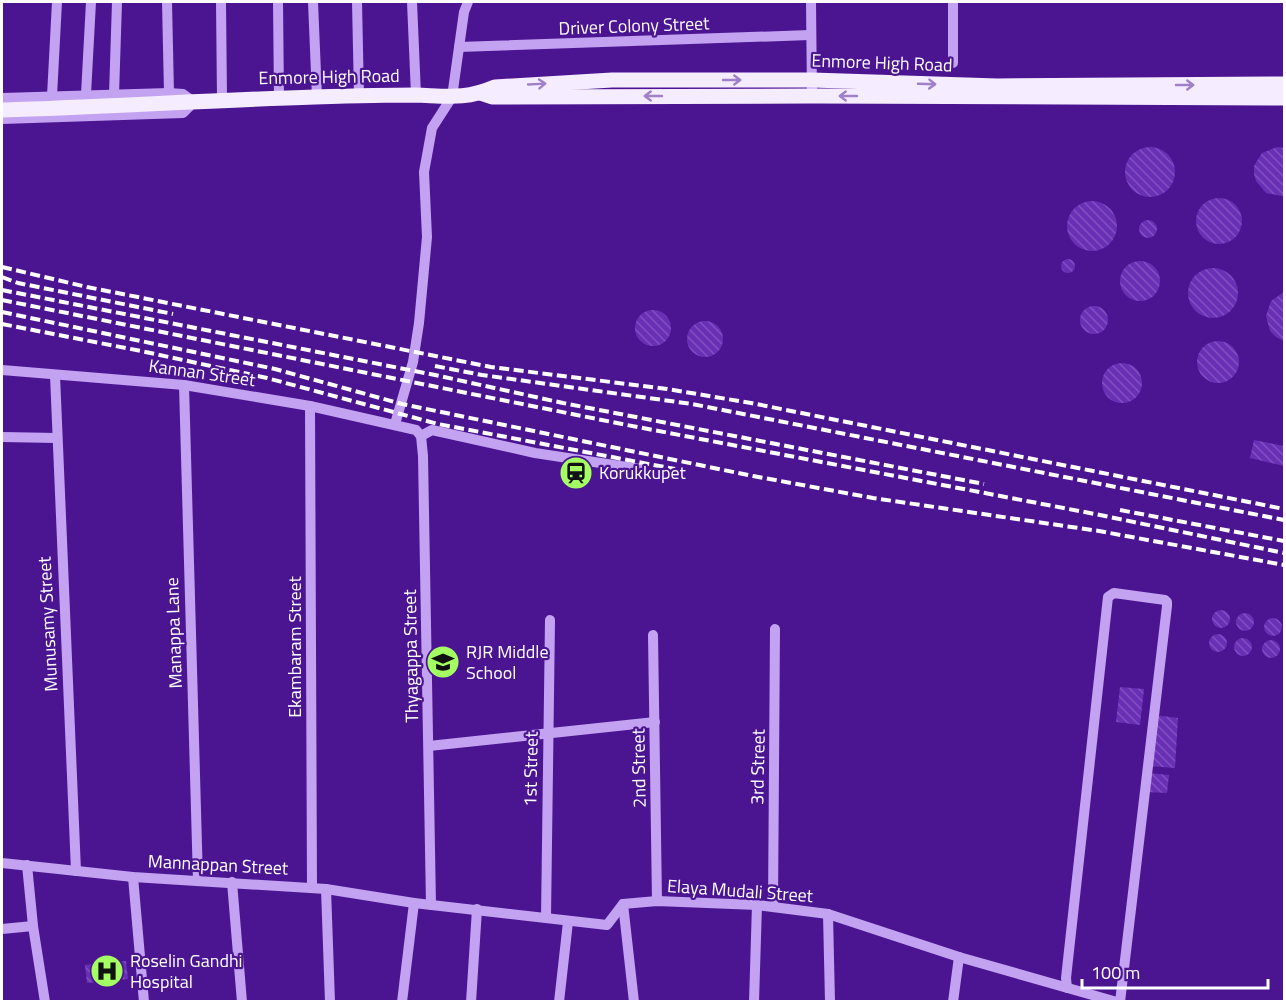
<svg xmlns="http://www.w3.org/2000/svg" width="1286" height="1003" font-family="'Titillium Web',sans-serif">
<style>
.building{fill:url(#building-back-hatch)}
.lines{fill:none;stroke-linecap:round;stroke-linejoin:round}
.minor{stroke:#c3a2f1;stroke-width:10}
.major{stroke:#f5ecff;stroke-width:15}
.rail{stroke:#fff;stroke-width:4;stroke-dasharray:10 4.5;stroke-linecap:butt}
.oneway{stroke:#a080c8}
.labels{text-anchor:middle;stroke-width:4.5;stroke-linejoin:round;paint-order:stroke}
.street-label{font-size:18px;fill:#fff;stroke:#4b1592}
.poi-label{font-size:18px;fill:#fff;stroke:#4b1592;text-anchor:start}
</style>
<defs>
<pattern id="building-back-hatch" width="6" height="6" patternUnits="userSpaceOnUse" patternTransform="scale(1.5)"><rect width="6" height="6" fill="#6930b6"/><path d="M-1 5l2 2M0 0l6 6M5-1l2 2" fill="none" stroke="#804fc1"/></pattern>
</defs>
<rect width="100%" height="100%" fill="#4b1592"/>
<!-- building -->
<g class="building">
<polygon points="1277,147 1284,148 1284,195 1282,196 1266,193 1256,181 1254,174 1254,166 1262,153"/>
<circle cx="1150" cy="172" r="25"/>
<circle cx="1219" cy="221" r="23"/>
<circle cx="1092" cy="226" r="25"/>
<circle cx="1148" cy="229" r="9"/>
<circle cx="1068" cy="266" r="7"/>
<circle cx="1140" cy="281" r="20"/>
<circle cx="1213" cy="293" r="25"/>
<polygon points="1284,292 1284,341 1276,337 1270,331 1266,316 1271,301"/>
<circle cx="1094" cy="320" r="14"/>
<circle cx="653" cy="328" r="18"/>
<circle cx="705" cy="339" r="18"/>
<circle cx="1218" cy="362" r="21"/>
<circle cx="1122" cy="383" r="20"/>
<polygon points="1254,440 1284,446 1284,466 1250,458"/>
<circle cx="1221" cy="619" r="9"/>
<circle cx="1245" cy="622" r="9"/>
<circle cx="1273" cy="627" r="9"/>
<circle cx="1218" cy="643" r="9"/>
<circle cx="1243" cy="647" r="9"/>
<circle cx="1271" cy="649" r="9"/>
<polygon points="1120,687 1144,689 1140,725 1116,722"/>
<polygon points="1155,715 1178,718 1175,768 1149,766"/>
<polygon points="1149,773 1169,775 1167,793 1147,792"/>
<polygon points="126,961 128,979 87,983 85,965"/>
</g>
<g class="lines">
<!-- minor -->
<g class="minor">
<polyline points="167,2 169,93"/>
<polyline points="221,2 222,99"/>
<polyline points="278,2 279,98"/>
<polyline points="313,2 317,97"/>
<polyline points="357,2 359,96"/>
<polyline points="412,2 416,95"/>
<polyline points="811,2 812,96"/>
<polyline points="953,2 953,63"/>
<polyline points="459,47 810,35"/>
<polyline points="86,94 91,2"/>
<polyline points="114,95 117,2"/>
<polyline points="52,96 57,2"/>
<polyline points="2,98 169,93 183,94 194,102 183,113 2,119"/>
<polyline points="2,370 184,385 310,406 416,430 421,436 423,456 431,905"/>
<polyline points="55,375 76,871"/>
<polyline points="184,385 198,881"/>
<polyline points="310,406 312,888"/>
<polyline points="395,424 413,362 419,323 427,237 424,172 432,128 452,97 464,12 468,2"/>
<polyline points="421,436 432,430 535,453 640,469"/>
<polyline points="2,437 57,438"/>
<polyline points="653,635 657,901"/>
<polyline points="429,746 655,722"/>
<polyline points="2,863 133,877 326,889 414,903 607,925 623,904 657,901 757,905 828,914 959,957 1117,1002"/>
<polyline points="27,865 33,926 45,1002"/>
<polyline points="133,877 144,1002"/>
<polyline points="232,882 242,1002"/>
<polyline points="326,889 330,1002"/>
<polyline points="623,904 634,1002"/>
<polyline points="773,906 775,629"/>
<polyline points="828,914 830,1002"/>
<polyline points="546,918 550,620"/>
<polyline points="2,929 33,926"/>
<polyline points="1067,988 1066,978 1108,597 1114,593 1165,600 1167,602 1167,606 1120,1002"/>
<polyline points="402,1002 414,903"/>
<polyline points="471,1002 477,909"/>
<polyline points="559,1002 568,922"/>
<polyline points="754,1002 757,905"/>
<polyline points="953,1002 959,957"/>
</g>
<!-- major -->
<g class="major">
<polyline points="480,93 492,97 812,96 1284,98"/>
<path d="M2 110C106 107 211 100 315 97 348 96 382 95 415 95 447 96 465 100 495 87L612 80H812L997 86 1284 84"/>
</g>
<!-- rail -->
<g class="rail">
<polyline points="2,267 87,287 491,367 667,389 751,403 1284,509"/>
<polyline points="2,277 18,283 173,314"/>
<polyline points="2,290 435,375 563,403 984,484"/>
<polyline points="2,300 627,425 1095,514 1284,553"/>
<polyline points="2,312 275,369 402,404 753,476 873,498 1099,531 1284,565"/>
<polyline points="2,324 141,351 267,378 438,424 675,469"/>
<polyline points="435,366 482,375 692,404 1284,520"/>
<polyline points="1120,510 1284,541"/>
</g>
</g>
<!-- one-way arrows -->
<defs><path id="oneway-shaft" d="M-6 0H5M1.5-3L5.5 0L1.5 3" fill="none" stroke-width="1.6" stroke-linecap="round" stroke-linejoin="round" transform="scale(1.5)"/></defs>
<g class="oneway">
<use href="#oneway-shaft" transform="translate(732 80)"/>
<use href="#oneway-shaft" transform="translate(537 84) rotate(-3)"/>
<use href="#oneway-shaft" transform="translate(927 84) rotate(2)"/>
<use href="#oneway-shaft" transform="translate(1185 85)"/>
<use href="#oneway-shaft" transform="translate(653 96) rotate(180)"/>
<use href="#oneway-shaft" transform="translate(848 96) rotate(-180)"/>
</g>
<!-- icons -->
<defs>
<g id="station-disc" transform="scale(1.725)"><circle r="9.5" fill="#a3ff62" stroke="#4b1592"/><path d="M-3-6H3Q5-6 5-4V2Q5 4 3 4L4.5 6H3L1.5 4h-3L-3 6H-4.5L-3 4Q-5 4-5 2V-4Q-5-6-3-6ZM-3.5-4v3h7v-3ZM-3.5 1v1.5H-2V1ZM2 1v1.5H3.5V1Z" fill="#111"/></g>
<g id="school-disc" transform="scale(1.725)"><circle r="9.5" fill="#a3ff62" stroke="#4b1592"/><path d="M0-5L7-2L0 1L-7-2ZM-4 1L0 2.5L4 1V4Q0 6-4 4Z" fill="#111"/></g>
<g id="hospital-disc" transform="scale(1.725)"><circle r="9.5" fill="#a3ff62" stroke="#4b1592"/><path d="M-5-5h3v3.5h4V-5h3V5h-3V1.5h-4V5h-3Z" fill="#111"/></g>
</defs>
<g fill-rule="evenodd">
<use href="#station-disc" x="576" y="473"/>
<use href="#school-disc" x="443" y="662"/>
<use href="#hospital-disc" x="107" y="971"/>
</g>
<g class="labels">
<!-- street labels -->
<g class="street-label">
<text transform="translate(634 26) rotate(-2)" y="6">Driver Colony Street</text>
<text transform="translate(882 63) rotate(2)" y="6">Enmore High Road</text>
<text transform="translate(329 77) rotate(-1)" y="6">Enmore High Road</text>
<text transform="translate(202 373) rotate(8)" y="6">Kannan Street</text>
<text transform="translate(48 624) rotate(-93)" y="6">Munusamy Street</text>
<text transform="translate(174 633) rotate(-92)" y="6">Manappa Lane</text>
<text transform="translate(295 647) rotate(-90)" y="6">Ekambaram Street</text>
<text transform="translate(411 656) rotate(-91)" y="6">Thyagappa Street</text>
<text transform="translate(758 767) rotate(-89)" y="6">3rd Street</text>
<text transform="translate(639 768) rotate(-91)" y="6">2nd Street</text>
<text transform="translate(531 769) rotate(-89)" y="6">1st Street</text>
<text transform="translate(218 865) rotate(3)" y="6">Mannappan Street</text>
<text transform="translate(740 891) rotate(4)" y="6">Elaya Mudali Street</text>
</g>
<!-- poi labels -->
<g class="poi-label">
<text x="599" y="479">Korukkupet</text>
<text x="466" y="658">RJR Middle<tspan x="466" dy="21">School</tspan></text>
<text x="130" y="967">Roselin Gandhi<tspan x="130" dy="21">Hospital</tspan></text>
</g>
</g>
<!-- border -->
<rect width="1286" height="1003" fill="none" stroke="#ffffff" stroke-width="6"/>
<!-- scale -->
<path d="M1082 979v9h186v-9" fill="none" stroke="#ffffff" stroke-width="3"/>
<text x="1091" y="979" font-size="18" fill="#ffffff" stroke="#4b1592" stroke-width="4.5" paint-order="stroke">100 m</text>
</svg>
